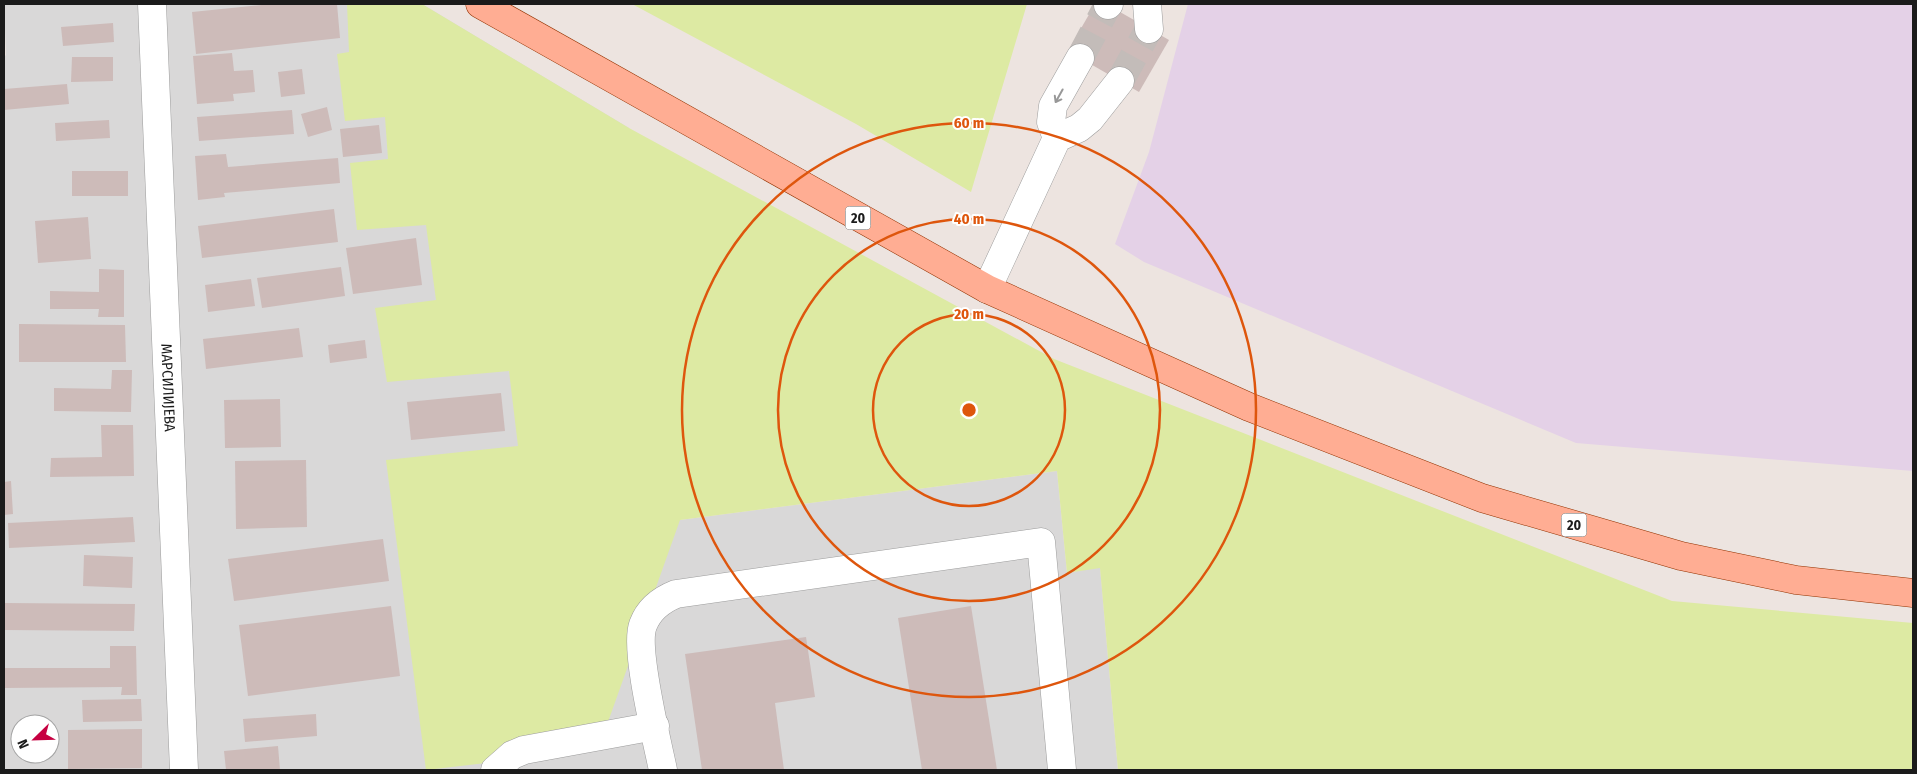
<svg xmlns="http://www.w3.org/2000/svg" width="1917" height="774" font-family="'Fira Sans Condensed',sans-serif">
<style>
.residential{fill:#d9d8d8;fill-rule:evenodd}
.industrial{fill:#e4d1e7}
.grass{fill:#ddeaa3}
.building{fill:#cdbbb9}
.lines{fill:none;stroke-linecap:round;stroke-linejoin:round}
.minor-tunnel{stroke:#c3bcb9;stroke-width:28;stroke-dasharray:28 14;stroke-linecap:butt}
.minor-casing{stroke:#9c9c9c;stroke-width:29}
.major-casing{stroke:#923200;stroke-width:29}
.minor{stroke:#fff;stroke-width:28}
.major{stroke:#ffad93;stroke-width:28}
.oneway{stroke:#989898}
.ring{fill:none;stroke:#de560d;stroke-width:2.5}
.labels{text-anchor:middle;stroke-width:4;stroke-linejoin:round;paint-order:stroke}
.shield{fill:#fff;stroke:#5f5f5f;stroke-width:1}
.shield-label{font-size:14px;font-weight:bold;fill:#1b1b1b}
.street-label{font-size:15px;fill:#1b1b1b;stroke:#fff}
.centre{fill:#de560d;stroke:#fff;stroke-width:2.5}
.ring-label{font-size:15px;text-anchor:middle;font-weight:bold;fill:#de560d;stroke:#fff;stroke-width:4;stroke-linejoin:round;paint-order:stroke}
</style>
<rect width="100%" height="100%" fill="#ede4e0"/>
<!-- residential -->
<path class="residential" d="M4 4H422L629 128 680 520 1057 471 1067 573 1100 567 1118 770H4V57L6 55ZM20 724H50V754H20Z"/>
<!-- industrial -->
<polygon class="industrial" points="1188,4 1913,4 1913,471 1576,443 1144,262 1115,244 1149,152"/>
<!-- grass -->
<g class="grass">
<polygon points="347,4 422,4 629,128 1054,359 1672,601 1913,623 1913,770 1118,770 1100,568 1067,573 1057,471 680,520 598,750 426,770 386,460 518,446 509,371 387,382 375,308 436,300 426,225 357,230 350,163 388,159 385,117 345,121 337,54 349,52"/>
<polygon points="632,4 1027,4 971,192 856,124"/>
</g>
<!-- building -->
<g class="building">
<polygon points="272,4 337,4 340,38 196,54 192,12"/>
<polygon points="1095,4 1106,4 1169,40 1139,92 1068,51"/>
<polygon points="113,23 114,42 63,46 61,27"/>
<polygon points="232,53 234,71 253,70 255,92 233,94 234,101 197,104 193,56"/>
<polygon points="72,57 113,57 113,81 71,82"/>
<polygon points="302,69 305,94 281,97 278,72"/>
<polygon points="67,84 69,104 4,110 4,89"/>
<polygon points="327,107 332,130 308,137 301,114"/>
<polygon points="292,110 294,134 199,141 197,117"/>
<polygon points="109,120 110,138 56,141 55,123"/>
<polygon points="379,125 382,153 343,157 340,129"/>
<polygon points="226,154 228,167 338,158 340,183 224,193 225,197 198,200 195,156"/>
<rect x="72" y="171" width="56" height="25"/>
<polygon points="334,209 338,242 202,258 198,226"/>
<polygon points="88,217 91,259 38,263 35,221"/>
<polygon points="416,238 422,285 353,294 346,248"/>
<polygon points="341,267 345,296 262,308 257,278"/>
<polygon points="99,269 124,270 124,317 98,317 99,309 50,309 50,291 99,292"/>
<polygon points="251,279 255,306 208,312 205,285"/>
<polygon points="19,324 125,325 126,362 19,362"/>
<polygon points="299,328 303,357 206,369 203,339"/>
<polygon points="365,340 367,358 330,363 328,345"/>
<polygon points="112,370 132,370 131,412 54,411 54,388 111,389"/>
<polygon points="501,393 505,431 411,440 407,402"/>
<polygon points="280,399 281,447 225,448 224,400"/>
<polygon points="101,425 133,425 134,476 50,477 51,458 102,457"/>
<polygon points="306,460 307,527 236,529 235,461"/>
<polygon points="11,481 13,514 4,515 4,482"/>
<polygon points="133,517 135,542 9,548 8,523"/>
<polygon points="383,539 389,581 234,601 228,559"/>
<polygon points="84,555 133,557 132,588 83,586"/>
<polygon points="4,603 135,604 134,631 4,630"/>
<polygon points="391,606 400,676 248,696 239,625"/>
<polygon points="971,606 997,770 922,770 898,618"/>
<polygon points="806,637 815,697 775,703 784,770 702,770 685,654"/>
<polygon points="110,646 136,646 137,695 121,695 122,687 4,688 4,668 110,668"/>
<polygon points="141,699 142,721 83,722 82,700"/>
<polygon points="316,714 317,736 245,742 243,719"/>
<polygon points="142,729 142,768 68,769 68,730"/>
<polygon points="278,746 280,770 226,770 224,751"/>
</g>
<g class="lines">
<!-- minor-tunnel -->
<g class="minor-tunnel">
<polyline points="1080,58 1108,5"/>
<polyline points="1120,81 1149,29"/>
</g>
<!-- minor casing -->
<g class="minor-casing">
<g id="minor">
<path id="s1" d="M152 4 184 770"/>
<polyline points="1147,4 1149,29"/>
<polyline points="1108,5 1109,4"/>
<polyline points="1057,138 1051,122 1053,106 1080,58"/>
<polyline points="987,289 1057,138 1079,128 1090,119 1120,81"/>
<polyline points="495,770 512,755 524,750 655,726"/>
<path d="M663 770C657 741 634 648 643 625 649 609 661 600 676 594L1041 542 1062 770"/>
</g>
</g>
<!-- major casing -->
<g class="major-casing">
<polyline id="major" points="480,4 987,289 1249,407 1482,498 1681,556 1796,580 1913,593"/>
</g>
<!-- minor -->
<use href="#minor" class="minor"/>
<!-- major -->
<use href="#major" class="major"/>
</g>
<!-- one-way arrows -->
<defs><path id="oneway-shaft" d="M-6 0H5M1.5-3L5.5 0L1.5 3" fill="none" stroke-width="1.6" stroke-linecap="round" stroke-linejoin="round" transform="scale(1.25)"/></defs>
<use class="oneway" href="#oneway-shaft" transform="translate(1059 96) rotate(119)"/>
<!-- distance rings -->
<g class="ring">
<circle cx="969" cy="410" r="96"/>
<circle cx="969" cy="410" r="191"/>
<circle cx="969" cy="410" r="287"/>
</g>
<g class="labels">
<!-- shield labels -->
<g class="shield">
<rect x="845.5" y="206.5" width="25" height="23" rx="4"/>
<rect x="1561.5" y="513.5" width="25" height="23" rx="4"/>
</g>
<g class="shield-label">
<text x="858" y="223">20</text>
<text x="1574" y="530">20</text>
</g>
<!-- street labels -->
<g class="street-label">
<text dy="5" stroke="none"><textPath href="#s1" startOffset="384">МАРСИЛИЈЕВА</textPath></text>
</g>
</g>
<circle cx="969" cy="410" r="8" class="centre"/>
<g class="ring-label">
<text x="969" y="128">60 m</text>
<text x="969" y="224">40 m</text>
<text x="969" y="319">20 m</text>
</g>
<!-- border -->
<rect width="1917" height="774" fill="none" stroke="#1b1b1b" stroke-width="10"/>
<!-- north arrow -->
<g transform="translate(35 739) rotate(247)"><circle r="24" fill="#ffffff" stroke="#a4a4a4"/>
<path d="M0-4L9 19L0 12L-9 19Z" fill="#c60041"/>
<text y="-8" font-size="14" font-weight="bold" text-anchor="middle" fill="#1b1b1b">N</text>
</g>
</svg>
